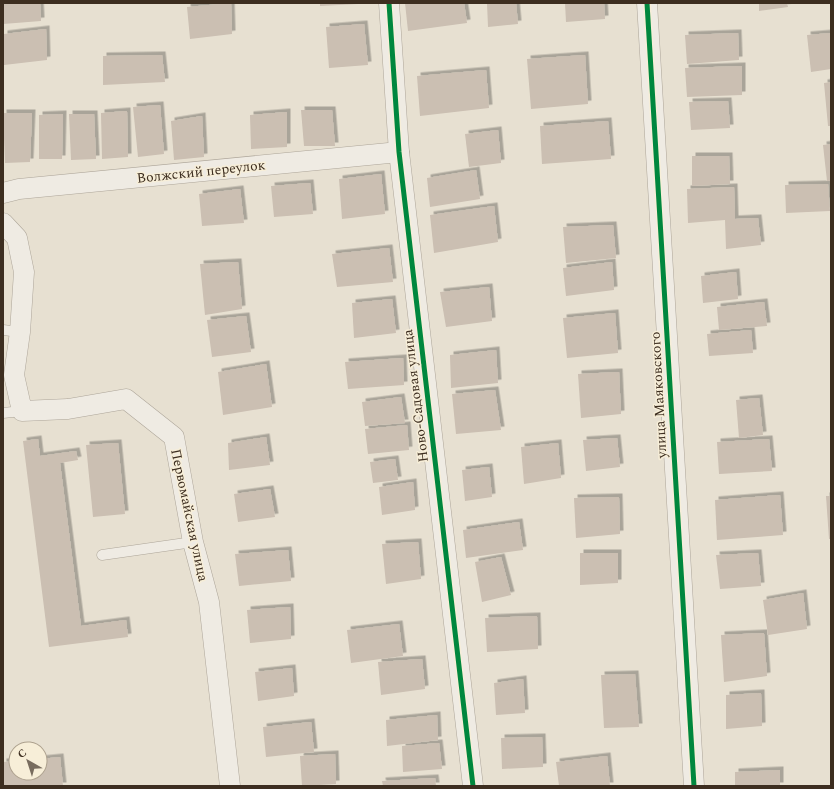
<svg xmlns="http://www.w3.org/2000/svg" width="834" height="789" font-family="Spectral,serif">
<style>
.building{fill:#cbbfb2;filter:url(#shadow)}
.lines{fill:none;stroke-linecap:round;stroke-linejoin:round}
.service-casing{stroke:#ada599;stroke-width:11}
.minor-casing{stroke:#ada599;stroke-width:21}
.service{stroke:#efebe3;stroke-width:10}
.minor{stroke:#efebe3;stroke-width:20}
.cycleway-casing{stroke:#f7eed8;stroke-width:8}
.cycleway{stroke:#00873e;stroke-width:5}
.labels{text-anchor:middle;stroke-width:3;stroke-linejoin:round;paint-order:stroke}
.street-label{font-size:14px;fill:#3d2e20;stroke:#f7eed8}
</style>
<defs>
<filter id="shadow"><feDropShadow dx="3.5" dy="-3.5" stdDeviation="0" flood-color="#0004"/></filter>
</defs>
<rect width="100%" height="100%" fill="#e7e0d1"/>
<!-- building -->
<g class="building">
<polygon points="3,3 40,3 41,21 3,24"/>
<polygon points="231,3 232,34 190,39 187,7"/>
<polygon points="320,3 358,3 358,4 320,6"/>
<polygon points="405,3 464,3 467,23 408,31"/>
<polygon points="487,3 516,3 518,24 488,27"/>
<polygon points="565,3 604,3 605,19 566,22"/>
<polygon points="759,3 787,3 788,7 759,11"/>
<polygon points="364,24 368,65 329,68 326,27"/>
<polygon points="46,29 47,60 4,65 4,34"/>
<polygon points="738,33 739,60 687,64 685,35"/>
<polygon points="831,33 831,69 811,72 807,35"/>
<polygon points="162,55 165,82 103,85 103,56"/>
<polygon points="585,55 588,104 531,109 527,59"/>
<polygon points="742,66 742,95 687,97 685,68"/>
<polygon points="486,70 489,108 420,116 417,76"/>
<polygon points="831,82 831,126 828,126 824,83"/>
<polygon points="728,101 730,128 691,130 689,102"/>
<polygon points="160,105 164,154 138,157 133,107"/>
<polygon points="301,110 332,110 335,146 304,146"/>
<polygon points="127,111 128,157 102,159 101,113"/>
<polygon points="287,112 287,147 251,149 250,115"/>
<polygon points="3,113 32,113 30,162 5,163"/>
<polygon points="63,114 62,159 39,159 39,115"/>
<polygon points="69,114 94,114 96,159 71,160"/>
<polygon points="202,116 204,157 174,160 171,121"/>
<polygon points="608,121 611,159 542,164 540,126"/>
<polygon points="498,130 501,163 469,167 465,134"/>
<polygon points="831,144 831,181 827,181 823,145"/>
<polygon points="692,156 729,156 730,184 692,186"/>
<polygon points="476,170 480,199 430,207 427,178"/>
<polygon points="381,174 385,214 342,219 339,179"/>
<polygon points="310,183 313,214 274,217 271,186"/>
<polygon points="828,184 830,211 786,213 785,185"/>
<polygon points="734,187 735,219 758,218 761,245 726,249 725,220 688,223 687,189"/>
<polygon points="240,189 244,223 202,226 199,194"/>
<polygon points="494,206 498,242 434,253 430,215"/>
<polygon points="613,225 616,258 566,263 563,227"/>
<polygon points="389,248 393,282 337,287 332,254"/>
<polygon points="238,262 242,309 205,315 200,264"/>
<polygon points="612,262 614,290 566,296 563,268"/>
<polygon points="736,272 738,299 703,303 701,276"/>
<polygon points="489,287 492,321 446,327 440,292"/>
<polygon points="392,299 396,333 354,338 352,303"/>
<polygon points="764,302 767,326 719,330 717,307"/>
<polygon points="615,313 618,353 567,358 563,318"/>
<polygon points="246,316 251,352 212,357 207,320"/>
<polygon points="751,330 753,353 709,356 707,334"/>
<polygon points="496,350 498,383 451,388 450,355"/>
<polygon points="403,358 404,385 348,389 345,362"/>
<polygon points="266,364 272,407 223,415 218,372"/>
<polygon points="619,372 621,414 581,418 578,374"/>
<polygon points="495,390 501,430 456,434 452,394"/>
<polygon points="401,397 405,423 365,426 362,402"/>
<polygon points="759,398 763,435 739,438 736,400"/>
<polygon points="407,425 409,450 368,454 365,429"/>
<polygon points="266,437 270,465 229,470 228,443"/>
<polygon points="617,438 620,467 586,471 583,440"/>
<polygon points="38,439 40,456 76,451 78,460 60,463 81,626 126,620 128,637 49,647 23,441"/>
<polygon points="769,439 772,471 719,474 717,442"/>
<polygon points="118,443 125,514 93,517 86,445"/>
<polygon points="558,443 561,478 524,484 521,447"/>
<polygon points="395,459 398,480 373,483 370,462"/>
<polygon points="489,467 492,497 465,501 462,470"/>
<polygon points="413,482 415,510 382,515 379,487"/>
<polygon points="270,489 275,517 238,522 234,494"/>
<polygon points="780,495 783,535 717,540 715,500"/>
<polygon points="826,496 831,496 831,539 829,539"/>
<polygon points="619,497 620,534 576,538 574,498"/>
<polygon points="519,522 523,550 466,558 463,530"/>
<polygon points="418,542 421,579 386,584 382,544"/>
<polygon points="288,550 291,581 239,586 235,554"/>
<polygon points="580,553 618,553 618,583 580,585"/>
<polygon points="758,553 761,586 720,589 716,555"/>
<polygon points="501,557 511,595 482,602 475,562"/>
<polygon points="803,593 807,629 768,635 763,600"/>
<polygon points="290,607 291,639 250,643 247,610"/>
<polygon points="537,616 538,649 487,652 485,618"/>
<polygon points="399,624 403,656 351,663 347,630"/>
<polygon points="764,633 767,676 724,682 721,635"/>
<polygon points="422,659 425,689 381,695 378,662"/>
<polygon points="292,668 294,696 258,701 255,672"/>
<polygon points="635,674 639,727 604,728 601,675"/>
<polygon points="523,679 525,713 496,715 494,683"/>
<polygon points="761,693 762,726 726,729 726,695"/>
<polygon points="437,715 438,740 387,746 386,720"/>
<polygon points="311,722 314,752 266,757 263,727"/>
<polygon points="542,737 543,767 502,769 501,738"/>
<polygon points="439,743 442,769 403,772 402,746"/>
<polygon points="335,754 336,784 302,786 300,756"/>
<polygon points="607,756 610,786 559,786 556,762"/>
<polygon points="60,757 63,786 3,786 3,762 16,761 16,773 40,773 40,759"/>
<polygon points="780,770 780,786 735,786 735,772"/>
<polygon points="435,778 436,786 383,786 382,781"/>
</g>
<g class="lines">
<!-- service casing -->
<g class="service-casing">
<g id="service">
<polyline points="3,330 20,332"/>
<polyline points="3,413 22,411"/>
<polyline points="102,555 193,542"/>
</g>
</g>
<!-- minor casing -->
<g class="minor-casing">
<g id="minor">
<polyline points="389,3 399,152 473,786"/>
<polyline points="647,3 694,786"/>
<polyline points="3,193 19,189 399,152"/>
<polyline points="3,223 17,238 24,272 20,332 14,375 22,411 68,409 126,399 174,437 193,542 209,602 230,786"/>
</g>
</g>
<!-- service -->
<use href="#service" class="service"/>
<!-- minor -->
<use href="#minor" class="minor"/>
<!-- cycleway casing -->
<g class="cycleway-casing">
<g id="cycleway">
<polyline points="389,3 399,152 473,786"/>
<polyline points="647,3 694,786"/>
</g>
</g>
<!-- cycleway -->
<use href="#cycleway" class="cycleway"/>
</g>
<g class="labels">
<!-- street labels -->
<g class="street-label">
<text transform="translate(201 171) rotate(-6)" y="5">Волжский переулок</text>
<text transform="translate(658 395) rotate(-93)" y="5">улица Маяковского</text>
<text transform="translate(415 396) rotate(-97)" y="5">Ново-Садовая улица</text>
<text transform="translate(190 515) rotate(78)" y="5">Первомайская улица</text>
</g>
</g>
<!-- border -->
<rect width="834" height="789" fill="none" stroke="#3d2e20" stroke-width="8"/>
<!-- north arrow -->
<g transform="translate(28 761) rotate(321)"><circle r="19" fill="#f7eed8" stroke="#ada18e"/>
<path d="M0-3L7 15L0 10L-7 15Z" fill="#786c5e"/>
<text y="-6" font-size="11" font-weight="bold" text-anchor="middle" fill="#3d2e20">С</text>
</g>
</svg>
